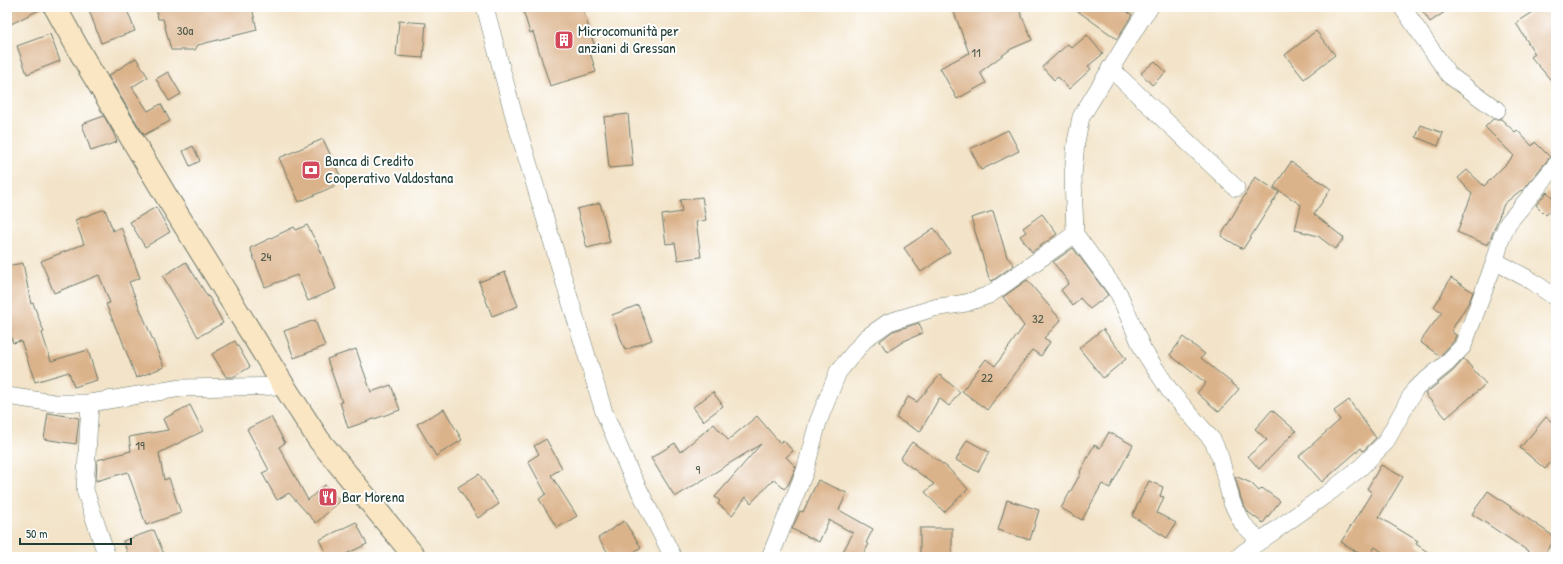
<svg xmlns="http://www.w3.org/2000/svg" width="1563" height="564" font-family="'Patrick Hand',sans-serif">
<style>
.building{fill:#dbb38b}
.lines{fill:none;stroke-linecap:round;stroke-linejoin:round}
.street-casing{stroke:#697768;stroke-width:18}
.secondary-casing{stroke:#697768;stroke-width:24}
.street{stroke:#fff;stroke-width:17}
.secondary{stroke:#fbe6c4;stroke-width:22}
.labels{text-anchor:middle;stroke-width:4;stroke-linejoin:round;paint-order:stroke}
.number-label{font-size:13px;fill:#4e5a4a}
.poi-label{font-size:15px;fill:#1f3d34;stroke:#fff;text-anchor:start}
</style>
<rect width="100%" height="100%" fill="#fff"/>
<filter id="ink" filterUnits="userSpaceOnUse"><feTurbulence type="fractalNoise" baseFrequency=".025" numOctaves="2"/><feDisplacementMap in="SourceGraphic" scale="8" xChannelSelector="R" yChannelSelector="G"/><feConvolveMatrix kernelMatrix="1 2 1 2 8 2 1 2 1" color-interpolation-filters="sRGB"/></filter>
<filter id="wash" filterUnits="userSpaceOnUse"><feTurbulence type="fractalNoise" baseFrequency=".012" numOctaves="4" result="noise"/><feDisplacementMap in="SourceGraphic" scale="16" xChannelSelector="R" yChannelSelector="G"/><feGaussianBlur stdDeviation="0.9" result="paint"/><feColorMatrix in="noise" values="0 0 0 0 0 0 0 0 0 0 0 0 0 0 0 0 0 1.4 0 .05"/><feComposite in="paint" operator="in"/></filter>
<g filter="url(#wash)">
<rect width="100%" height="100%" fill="#f3e4c9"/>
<g id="blocks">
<!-- building -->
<g class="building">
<polygon points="7,7 43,7 43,8 7,26"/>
<polygon points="88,7 126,7 135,31 101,43"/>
<polygon points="156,7 252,7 257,30 198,45 195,50 171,50 163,19 158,19"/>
<polygon points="522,7 582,7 595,47 589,49 596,72 550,86 533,32 530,33"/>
<polygon points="952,7 1018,7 1032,40 1011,49 980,72 986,83 957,99 940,68 969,53"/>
<polygon points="1072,7 1121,7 1132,15 1117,39"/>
<polygon points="1420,7 1452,7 1430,22"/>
<polygon points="1541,7 1550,7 1556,14 1556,86 1531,57 1535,54 1516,23"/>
<polygon points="399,21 426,23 423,58 396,56"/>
<polygon points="1316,31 1335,55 1304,79 1285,55"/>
<polygon points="50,34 60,61 27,74 17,46"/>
<polygon points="1087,35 1103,54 1088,66 1091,69 1069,89 1058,77 1054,80 1042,67 1068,44 1072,48"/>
<polygon points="136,58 148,77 132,87 148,111 161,104 170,121 144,135 108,76"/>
<polygon points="1155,61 1166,72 1152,85 1141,73"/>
<polygon points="168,72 181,94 169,101 156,79"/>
<polygon points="628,114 633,166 609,168 604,117"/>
<polygon points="104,116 114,134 117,142 91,151 82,124"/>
<polygon points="1493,119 1501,119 1515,132 1517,130 1532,146 1535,142 1550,157 1522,191 1521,190 1504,204 1488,245 1457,232 1472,194 1458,178 1467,170 1484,186 1514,156 1485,127"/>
<polygon points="1421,125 1443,133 1438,146 1416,137"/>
<polygon points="1008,130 1019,151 981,170 970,149"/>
<polygon points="323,139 343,182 299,202 279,158"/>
<polygon points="193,146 200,161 190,166 183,151"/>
<polygon points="1291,162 1331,189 1314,214 1344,238 1335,249 1318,236 1295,230 1301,205 1274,187"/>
<polygon points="1255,177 1279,192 1243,249 1221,236"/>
<polygon points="1547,192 1556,201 1556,206 1546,215 1536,205"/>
<polygon points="702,197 706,220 696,222 701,257 678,260 675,243 666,244 662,215 682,212 680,200"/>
<polygon points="600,203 610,242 587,248 577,209"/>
<polygon points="156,207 170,232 145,247 130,222"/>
<polygon points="105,209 113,231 121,227 140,278 129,282 164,367 136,378 119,332 118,333 106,304 110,303 99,275 54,293 41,261 84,244 75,220"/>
<polygon points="993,211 1007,257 1014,265 992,281 989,278 971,218"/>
<polygon points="1042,214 1057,234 1032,252 1020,236 1026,232 1023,228"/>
<polygon points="307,225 319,247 336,289 308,301 297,275 265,287 250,248 294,227 296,230"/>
<polygon points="934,228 950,252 921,272 904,248"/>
<polygon points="1073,248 1108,295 1090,309 1080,298 1073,306 1061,290 1069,283 1053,262"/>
<polygon points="186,262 208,297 209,297 223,323 198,337 163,276"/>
<polygon points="23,263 31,304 33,303 44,332 42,333 51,361 88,350 97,380 74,387 69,372 35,382 21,341 13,343 7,326 7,266"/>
<polygon points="505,272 518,306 492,316 479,282"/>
<polygon points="1451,278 1473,292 1470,300 1451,331 1456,335 1454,341 1440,356 1420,342 1442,312 1434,307"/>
<polygon points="1027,280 1061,320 1044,338 1050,342 1041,356 1032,350 987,410 962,391 986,359 995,366 1024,326 1003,297"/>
<polygon points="638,305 652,340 625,350 612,315"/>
<polygon points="315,320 325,346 294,358 284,331"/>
<polygon points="919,323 923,333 904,341 887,352 880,341 893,331"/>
<polygon points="1103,329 1126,359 1103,378 1079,348"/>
<polygon points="1183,337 1205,354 1201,358 1239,389 1219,412 1197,393 1206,383 1170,355"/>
<polygon points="235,341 250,367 233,377 226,377 212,354"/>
<polygon points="356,349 371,392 391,385 400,410 348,428 340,402 342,402 327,359"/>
<polygon points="1464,359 1486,384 1446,418 1425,394 1453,371"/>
<polygon points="940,375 960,392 949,406 939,398 920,432 896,418 908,397 917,402"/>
<polygon points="713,392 723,406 703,421 693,407"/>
<polygon points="1349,400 1376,438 1363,451 1361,448 1322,482 1299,456 1340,420 1334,411"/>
<polygon points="190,405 203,431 159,453 164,480 169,478 181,513 146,525 128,472 96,481 97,460 131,451 129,437 168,430 163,419"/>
<polygon points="444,409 462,440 436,456 417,424"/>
<polygon points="1272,410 1296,431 1259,469 1248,456 1267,440 1255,429"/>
<polygon points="48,413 79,418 76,444 44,439"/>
<polygon points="757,416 780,443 783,440 793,451 786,457 796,467 788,485 784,489 774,479 751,503 746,497 732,515 718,504 720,501 715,497 761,444 675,497 651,458 675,443 680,452 714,424 728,440"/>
<polygon points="271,417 285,443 279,447 308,500 325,485 340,501 316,523 289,493 277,500 262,473 269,470 247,429"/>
<polygon points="1546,417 1556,425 1556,456 1545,469 1520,448"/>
<polygon points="1109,432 1133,445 1110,488 1102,484 1082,520 1061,508 1081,473 1080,472 1094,445 1100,448"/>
<polygon points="546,439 562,468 551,475 577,516 557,528 539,499 546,494 528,461 539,454 534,446"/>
<polygon points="967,440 989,452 978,472 956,460"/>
<polygon points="912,442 947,467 968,489 944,512 925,492 934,484 900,459"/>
<polygon points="1381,465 1403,477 1379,517 1418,541 1416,544 1435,557 1389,557 1375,547 1369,557 1365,557 1341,542 1372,492 1367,489"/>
<polygon points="479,474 499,504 478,518 458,487"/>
<polygon points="1235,476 1251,483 1259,491 1262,488 1280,501 1263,523 1248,512 1241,499"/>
<polygon points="818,480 847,493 839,510 873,529 866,543 869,544 862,557 840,557 853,533 829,520 819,542 792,529 800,511 803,512"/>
<polygon points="1149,481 1163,487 1160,496 1164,497 1157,513 1176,523 1167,538 1132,516"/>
<polygon points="1488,491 1556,538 1542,557 1537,557 1472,514"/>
<polygon points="1007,500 1039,510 1030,540 998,530"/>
<polygon points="624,521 641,547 627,557 611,557 598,538"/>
<polygon points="356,522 367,544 340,557 328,557 319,540"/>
<rect x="920" y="528" width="32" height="29"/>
<polygon points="154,530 165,557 129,557 123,541"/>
</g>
</g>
</g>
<g filter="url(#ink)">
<use href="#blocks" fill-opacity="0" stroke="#697768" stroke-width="1"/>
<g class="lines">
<!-- street casing -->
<g class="street-casing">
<g id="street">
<polyline points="485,7 514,116 604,412 629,470 673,557"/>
<polyline points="1150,7 1143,16 1081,117 1076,142 1073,176 1075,234 1119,294 1143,350 1170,391 1213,441 1220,457 1232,503 1243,524 1260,541"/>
<polyline points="1402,7 1449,75 1497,110"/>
<polyline points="1110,68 1236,188"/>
<polyline points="1495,261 1532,281 1556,298"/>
<polyline points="7,396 54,403 90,403 181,388 284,386"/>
<polyline points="90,403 85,490 107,557"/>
<polyline points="770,557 805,471 818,422 838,372 866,338 889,322 934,308 966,303 989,295 1075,234"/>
<polyline points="1239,557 1243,553 1331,491 1361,467 1385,443 1415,389 1447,363 1463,346 1495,261 1501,239 1508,223 1556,165"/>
</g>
</g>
<!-- secondary casing -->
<g class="secondary-casing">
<polyline id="secondary" points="55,7 89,68 168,199 284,386 319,440 415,557"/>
</g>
<!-- street -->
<use href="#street" class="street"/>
<!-- secondary -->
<use href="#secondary" class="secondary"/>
</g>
</g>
<!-- icons -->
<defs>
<g id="building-square" transform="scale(1)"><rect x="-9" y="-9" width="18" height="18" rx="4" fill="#d1495b" stroke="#fff"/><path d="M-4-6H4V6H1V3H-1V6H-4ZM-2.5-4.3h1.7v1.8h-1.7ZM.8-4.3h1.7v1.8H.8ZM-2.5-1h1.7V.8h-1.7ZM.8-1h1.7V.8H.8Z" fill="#fff"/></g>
<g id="bank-square" transform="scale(1)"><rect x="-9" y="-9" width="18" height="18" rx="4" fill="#d1495b" stroke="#fff"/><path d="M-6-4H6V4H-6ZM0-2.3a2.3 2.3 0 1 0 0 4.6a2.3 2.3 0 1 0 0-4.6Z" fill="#fff"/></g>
<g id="restaurant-square" transform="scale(1)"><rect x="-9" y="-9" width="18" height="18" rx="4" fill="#d1495b" stroke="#fff"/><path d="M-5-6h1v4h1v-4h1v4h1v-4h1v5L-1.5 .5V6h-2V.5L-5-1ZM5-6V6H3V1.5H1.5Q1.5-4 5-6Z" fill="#fff"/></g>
</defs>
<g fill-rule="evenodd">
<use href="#building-square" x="564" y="40"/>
<use href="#bank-square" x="311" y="170"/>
<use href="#restaurant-square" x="328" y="497"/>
</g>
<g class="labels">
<!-- number labels -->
<g class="number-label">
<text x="185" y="35">30a</text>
<text x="976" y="57">11</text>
<text x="266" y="261">24</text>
<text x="1038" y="323">32</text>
<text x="987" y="382">22</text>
<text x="140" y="450">19</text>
<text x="698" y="474">9</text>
</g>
<!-- poi labels -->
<g class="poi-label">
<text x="578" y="36">Microcomunità per<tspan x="578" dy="17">anziani di Gressan</tspan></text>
<text x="325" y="166">Banca di Credito<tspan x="325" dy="17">Cooperativo Valdostana</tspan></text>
<text x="342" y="502">Bar Morena</text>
</g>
</g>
<!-- margin -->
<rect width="1563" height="564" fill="none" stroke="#fff" stroke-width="24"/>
<!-- scale -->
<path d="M20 538v6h111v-6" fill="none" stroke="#1f3d34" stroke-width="2"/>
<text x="26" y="538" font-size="12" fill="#1f3d34" stroke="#ffffff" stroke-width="3" paint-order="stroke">50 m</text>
</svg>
